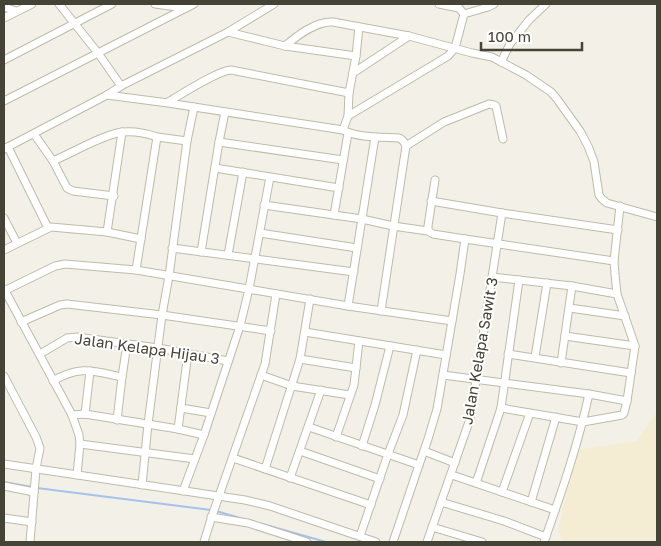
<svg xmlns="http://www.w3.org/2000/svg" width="661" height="546" font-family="'Golos Text',sans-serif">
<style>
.commercial{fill:#f4ecd3}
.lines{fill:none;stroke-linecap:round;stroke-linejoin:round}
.stream{stroke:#a5c1ed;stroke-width:2}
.minor-casing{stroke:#bebbaa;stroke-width:9}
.minor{stroke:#fff;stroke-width:7}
.labels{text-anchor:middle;stroke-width:4;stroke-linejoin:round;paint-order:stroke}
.street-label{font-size:15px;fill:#454236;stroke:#fff}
</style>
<rect width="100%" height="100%" fill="#f3f1e7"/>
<!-- commercial -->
<polygon class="commercial" points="657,412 657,542 563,542 558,530 577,450 637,441"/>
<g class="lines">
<!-- stream -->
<g class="stream">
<polyline points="4,482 32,487"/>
<polyline points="37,488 211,510"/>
<polyline points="216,511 247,520"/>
<polyline points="259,523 326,542"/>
</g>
<!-- minor casing -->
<g class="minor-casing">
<g id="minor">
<polyline points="59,4 98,53 121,86"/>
<polyline points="155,4 185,8"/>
<polyline points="4,7 16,11"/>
<polyline points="464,14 488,7 494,4"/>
<polyline points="4,18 32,4"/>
<polyline points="228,32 285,46 356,56"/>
<path d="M285 46C298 35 316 21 333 22L409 36 472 53 492 57 526 75 551 92 557 99 580 131 588 146 594 162 599 195 602 199 607 203 657 217"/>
<polyline points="4,60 112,4"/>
<polyline points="501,62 510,44 529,20 546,4"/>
<polyline points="353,73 409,36"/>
<path d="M107 95 168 103 343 130C357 138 383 137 399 138 404 140 404 142 406 146L381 311"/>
<polyline points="4,101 194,4"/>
<path d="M168 102C182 94 217 71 231 70L349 93"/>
<polyline points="348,116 448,56 455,48 464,14 459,8 439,4"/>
<polyline points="343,130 348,116 349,93 356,56 359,27"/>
<polyline points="34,134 53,161 67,188 73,191 114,196"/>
<polyline points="157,137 187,141"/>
<polyline points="219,142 343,160"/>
<polyline points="406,146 444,122 489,104 494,105 496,106 503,139"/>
<polyline points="8,147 48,228"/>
<polyline points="4,149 107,95 121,86 228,32 274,4"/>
<path d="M53 161C72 153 102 135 122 132 133 131 146 133 157 137L136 270"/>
<polyline points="215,168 339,188"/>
<polyline points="431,201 502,213 618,230"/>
<polyline points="264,205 362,219 393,226 428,231 433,234 465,239 614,261"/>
<polyline points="334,215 348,133"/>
<polyline points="4,218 17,243"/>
<polyline points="428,231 428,226 435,180"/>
<polyline points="107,232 122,132"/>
<polyline points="260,233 357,248"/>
<polyline points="172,248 354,272"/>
<polyline points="4,250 51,227 107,232 141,239"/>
<polyline points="201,252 219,142 225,112"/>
<polyline points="228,255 243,172"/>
<polyline points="492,277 572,286 617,294"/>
<polyline points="4,289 72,415 79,435 80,444 77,475"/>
<polyline points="4,291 55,266 65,264 136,270 348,306 452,321"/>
<polyline points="348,306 375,137"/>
<polyline points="570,308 625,316"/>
<polyline points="21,322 60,305 67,304 162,315 271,331"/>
<polyline points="305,332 446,355"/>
<polyline points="565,336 635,346"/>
<polyline points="40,354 67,338 77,337 158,348 228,361"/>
<polyline points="508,354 631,373"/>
<polyline points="535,357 547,283"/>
<polyline points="300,359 356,368"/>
<polyline points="561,363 572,286"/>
<polyline points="261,375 292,386 350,395"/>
<polyline points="443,375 589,394 627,401"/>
<polyline points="4,376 36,437 40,448 36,469 30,542"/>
<path d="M53 381C80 365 93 371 122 377"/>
<polyline points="181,408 211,413"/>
<polyline points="501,408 583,422 622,415 624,413 627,401 635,346 617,294 615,274 614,261 620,206"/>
<polyline points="85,414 90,371"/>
<polyline points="72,415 85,414 178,429 204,435"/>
<polyline points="117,420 122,377 127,344"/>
<polyline points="309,427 419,465"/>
<polyline points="178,429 188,353"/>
<polyline points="336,437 354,385 359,341"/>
<polyline points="80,444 195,459"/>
<polyline points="362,446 375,405 390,346"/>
<polyline points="300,451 380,479"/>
<polyline points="424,451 455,463"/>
<polyline points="233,458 371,505"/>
<polyline points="4,464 245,500 270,506 376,542"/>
<polyline points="265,469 300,359 310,299"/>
<polyline points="452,475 555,510"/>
<polyline points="290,478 321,390"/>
<polyline points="476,483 501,408 519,280"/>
<polyline points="142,485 148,424 162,315 169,276 187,141 194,107"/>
<polyline points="4,486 34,492"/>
<polyline points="183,491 204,435 240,326 249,289 270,177"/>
<polyline points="502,492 530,413"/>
<polyline points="441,502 504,521 546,537"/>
<polyline points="531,502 556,417"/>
<polyline points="211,517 248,523 307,542"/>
<polyline points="4,518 32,522"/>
<polyline points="432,527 482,542"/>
<polyline points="360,536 388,454 403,415 417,350"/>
<polyline points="204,542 212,516 265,364 276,294"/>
<polyline points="393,542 419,465 428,439 437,409 460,274 465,239"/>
<polyline points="427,542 470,419 502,213"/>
<path d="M544 542C561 494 578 445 589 394"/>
</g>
</g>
<!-- minor -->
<use href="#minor" class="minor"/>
</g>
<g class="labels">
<!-- street labels -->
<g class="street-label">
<text transform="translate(147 349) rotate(8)" y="5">Jalan Kelapa Hijau 3</text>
<text transform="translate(480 351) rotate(-80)" y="5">Jalan Kelapa Sawit 3</text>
</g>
</g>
<!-- border -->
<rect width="661" height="546" fill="none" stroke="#454236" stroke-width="10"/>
<!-- scale -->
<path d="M481 42v8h101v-8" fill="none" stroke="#454236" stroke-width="2.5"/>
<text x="488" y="42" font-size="15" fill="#454236" stroke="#ffffff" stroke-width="4" paint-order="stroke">100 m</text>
</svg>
